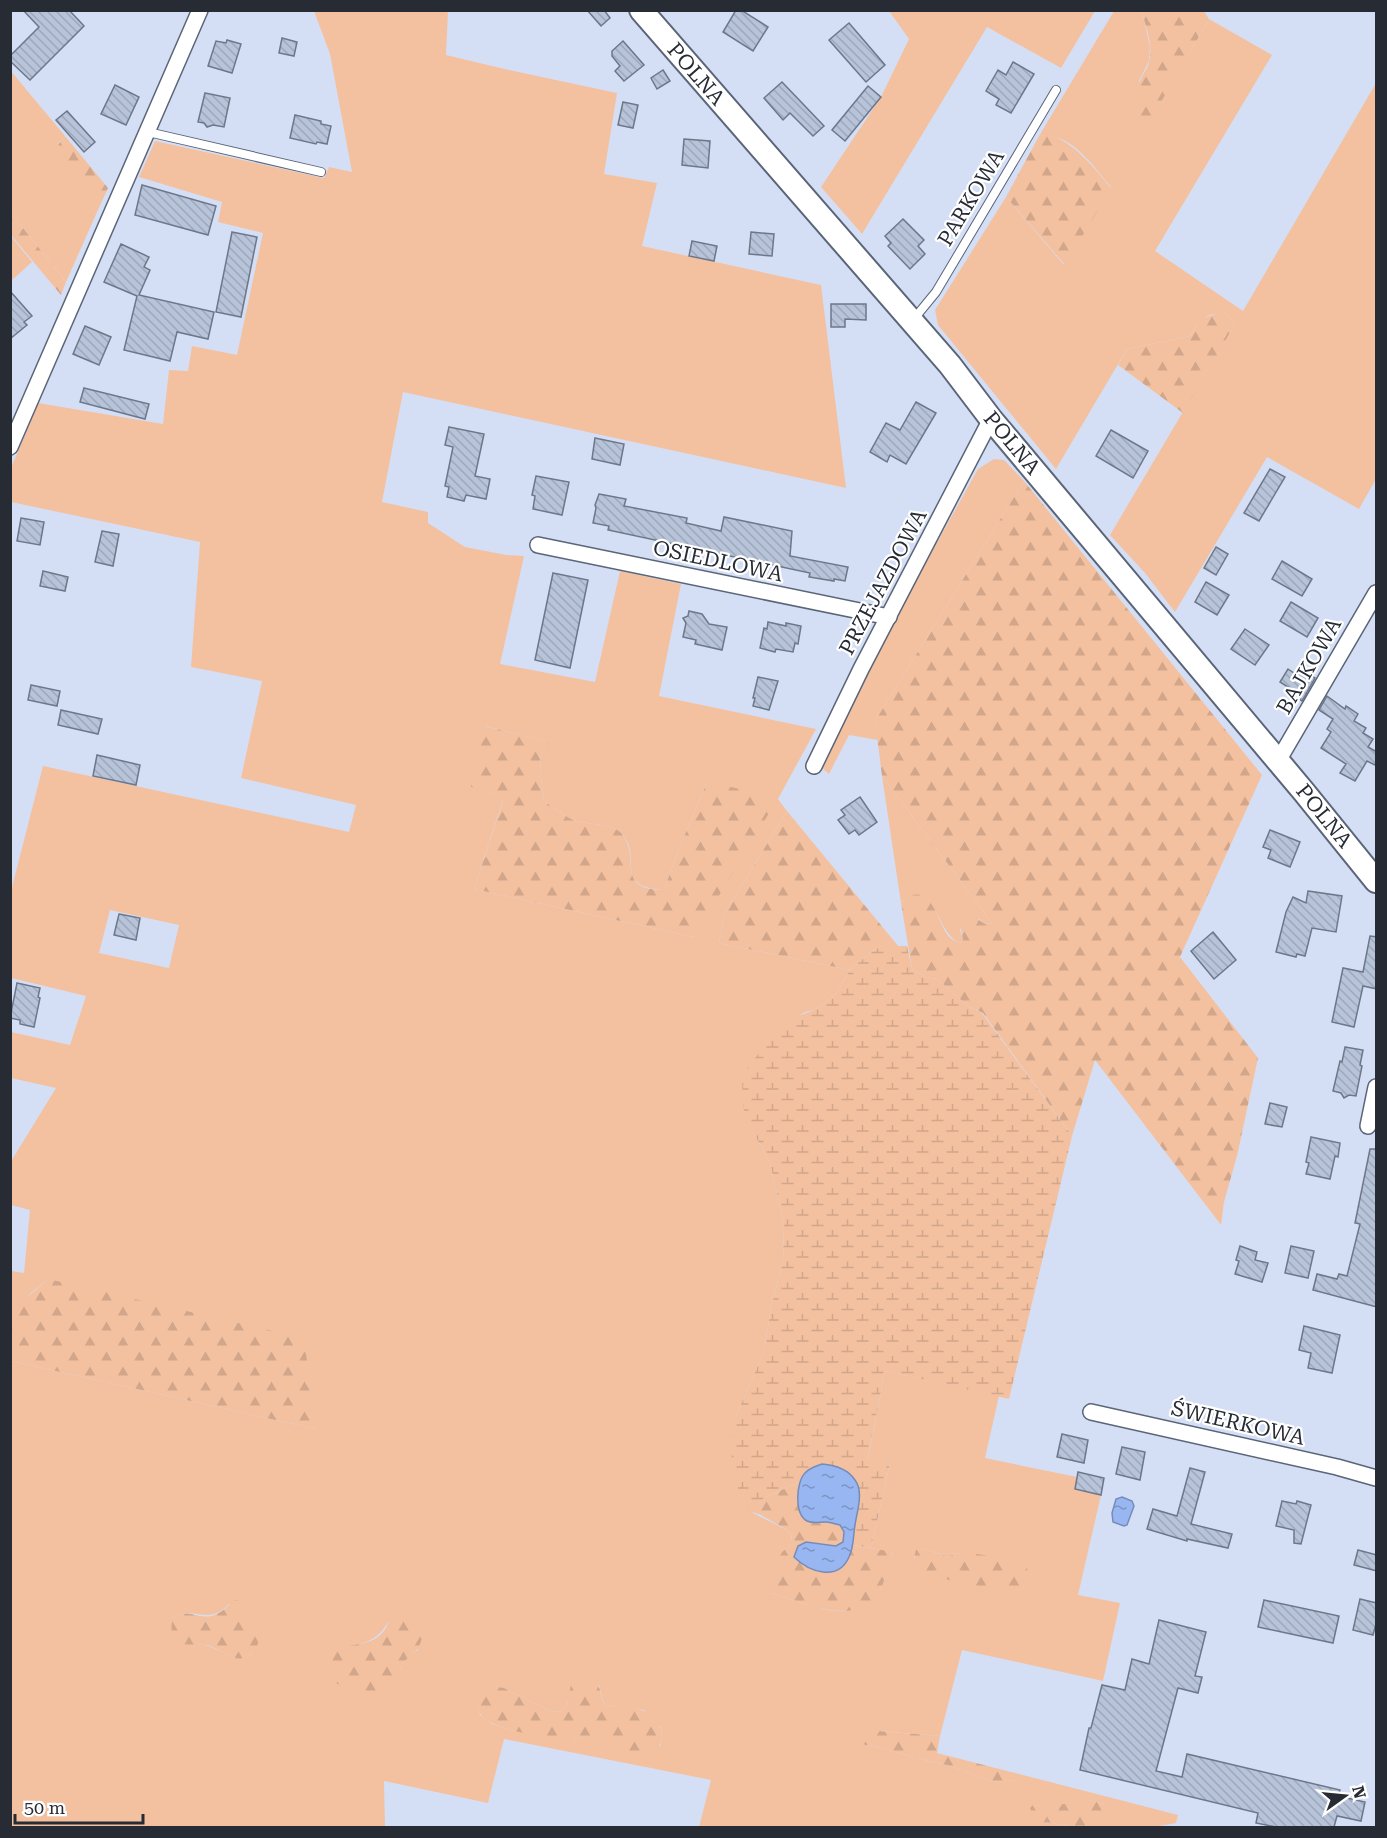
<svg xmlns="http://www.w3.org/2000/svg" width="1387" height="1838" font-family="'Roboto Serif',serif">
<style>
.grass{fill:#f4c1a0;fill-rule:evenodd}
.forest{fill:url(#forest-firs)}
.wetland{fill:url(#wetland-marsh)}
.water{fill:url(#water-ripples);stroke:#768cb8;stroke-width:1.5}
.building{fill:url(#building-back-hatch);stroke:#6d778a;stroke-width:1.5}
.lines{fill:none;stroke-linecap:round;stroke-linejoin:round}
.lane-casing{stroke:#5b6578;stroke-width:10}
.street-casing{stroke:#5b6578;stroke-width:18}
.secondary-casing{stroke:#5b6578;stroke-width:26}
.lane{stroke:#fff;stroke-width:8}
.street{stroke:#fff;stroke-width:15}
.secondary{stroke:#fff;stroke-width:22}
.labels{text-anchor:middle;stroke-width:4.5;stroke-linejoin:round;paint-order:stroke}
.street-label{font-size:21px;fill:#272b34;stroke:#fff}
</style>
<defs>
<pattern id="forest-firs" width="22" height="20" patternUnits="userSpaceOnUse" patternTransform="scale(1.5)"><rect width="22" height="20" fill="#f4c1a0"/><path d="M5 1l3.5 6h-7zM16 11l3.5 6h-7z" fill="#d1a68a"/></pattern>
<pattern id="wetland-marsh" width="20" height="14" patternUnits="userSpaceOnUse" patternTransform="scale(1.5)"><rect width="20" height="14" fill="#f4c1a0"/><path d="M1 5h8M5 5V1M11 12h8M15 12V8" fill="none" stroke="#d1a68a"/></pattern>
<pattern id="water-ripples" width="26" height="14" patternUnits="userSpaceOnUse" patternTransform="scale(1.5)"><rect width="26" height="14" fill="#98b6f1"/><path d="M2 4q2-2 4 0t4 0M15 11q2-2 4 0t4 0" fill="none" stroke="#7c94c4"/></pattern>
<pattern id="building-back-hatch" width="6" height="6" patternUnits="userSpaceOnUse" patternTransform="scale(1.5)"><rect width="6" height="6" fill="#b7c3d8"/><path d="M-1 5l2 2M0 0l6 6M5-1l2 2" fill="none" stroke="#9da8ba"/></pattern>
</defs>
<rect width="100%" height="100%" fill="#d4dff5"/>
<!-- grass -->
<g class="grass">
<path d="M314 11H448L446 55 509 70 617 93 604 174 657 183 642 246 821 285 846 488 403 392 382 502 428 512V523L465 547 506 555 524 556 500 664 595 682 620 571 681 584 659 696 816 729 778 799 787 811 725 913 719 943 850 970 834 996 814 1010 805 1012 775 1031 762 1050 751 1130 763 1149 770 1164 784 1223 783 1260 771 1308 764 1351 736 1416 751 1512 789 1531 792 1539 789 1546 782 1552 771 1593C791 1598 831 1616 849 1610 860 1606 872 1595 881 1589L887 1565 893 1553 871 1548 890 1463 868 1459 885 1371 999 1396 985 1458 1077 1477 1101 1495 1078 1595 1120 1603 1103 1681 962 1650 940 1736 878 1731 865 1745 874 1746 928 1761 947 1765 994 1782 1015 1780 1023 1775 1178 1815 1176 1823 1154 1827H1094H1096L1105 1804 1089 1800 1050 1807 1033 1805 1046 1823H1054L1071 1827H699L711 1780 504 1739 488 1803 384 1781 385 1827H11V1361L316 1429 48 1279 31 1293 11 1315V1271L24 1273 30 1210 11 1205 10 1163 56 1088 11 1078V1032L70 1045 86 996 11 978V887L16 888 12 887 43 766 349 832 356 805 241 778 262 681 191 667 200 542 11 502V468L38 403 163 424 169 370 188 371 192 346 237 355 263 233 218 222 222 202 139 177 155 141 324 178 329 167 352 172 330 54ZM486 726 548 742 541 755 540 770 544 801C553 807 562 814 571 819 584 825 611 823 620 832 645 854 610 887 664 890L676 856 707 782 694 937 474 889 503 800 494 794 479 788ZM110 910 179 925 169 968 99 953ZM923 1549 947 1556 965 1552 917 1566 914 1557ZM229 1604 250 1613 248 1622 253 1632 252 1654C235 1664 227 1653 211 1647 204 1644 195 1644 187 1644L172 1619C194 1603 206 1628 229 1604ZM388 1622 418 1650 406 1658 399 1672 352 1646C368 1643 380 1637 388 1622ZM599 1685 603 1701 606 1706 644 1710 661 1727 662 1734 660 1746 614 1745 603 1739 588 1736 573 1739 539 1735 507 1729 492 1724 480 1715 478 1705 504 1688 548 1710 558 1712 566 1707 567 1701Z"/>
<polygon points="889,11 1095,11 1061,68 987,27 862,234 821,187 881,97 909,39"/>
<path d="M1114 11H1142L1150 47 1149 61 1139 81 1146 127 1209 19 1272 55 1155 251 1243 311 1376 83V479L1359 509 1267 457 1175 612 1145 573 1110 535 1235 324 1225 313C1205 313 1200 320 1190 336L1127 349 1056 469 938 325 935 310 1006 197 1064 265 1111 187C1093 166 1070 131 1039 136Z"/>
<polygon points="10,70 65,136 58,144 75,177 102,201 66,282 11,213"/>
<polygon points="10,235 32,262 11,281 10,281"/>
<polygon points="994,459 1004,460 1024,481 875,721 878,740 849,735 829,774 822,768 830,745 867,668 978,469"/>
<path d="M882 776 992 923 985 924 979 919 960 929 963 941 959 943C940 932 940 908 922 895L904 900 901 903Z"/>
</g>
<!-- forest -->
<g class="forest">
<path d="M1142 11H1204L1209 19 1146 128C1137 111 1132 96 1141 79 1143 73 1148 68 1149 62 1154 45 1145 27 1142 11Z"/>
<path d="M1050 134C1076 145 1093 166 1111 188L1065 265 1006 197 1039 136Z"/>
<path d="M65 136 108 188 102 201C91 191 60 168 57 153 56 145 61 141 65 136Z"/>
<polygon points="11,213 66,282 61,295 11,235"/>
<polygon points="1218,313 1225,313 1235,324 1183,413 1118,365 1127,349 1190,336 1201,319"/>
<path d="M1024 481 1262 775 1180 957 1258 1058 1237 1156 1224 1202 1221 1225 1095 1060 1072 1136 983 1013 969 1007 937 979 926 977 912 969 901 903C927 878 936 914 945 931 948 937 953 940 959 943L963 941 960 922 964 917 973 916 985 924 992 923 882 776 875 721Z"/>
<path d="M485 726 549 742 541 755 540 770 544 801C553 807 562 814 571 819 584 825 611 823 620 832 643 854 612 890 664 890L676 856 707 782 774 796 777 800 694 937 474 889 503 801 494 794 471 787Z"/>
<polygon points="787,811 899,947 882,946 871,952 850,970 719,943 725,913"/>
<polygon points="48,1279 304,1338 316,1429 11,1361 11,1315 17,1306"/>
<path d="M799 1482 798 1499 811 1523 827 1522 840 1525 844 1532 843 1543 837 1546 820 1543 795 1557 802 1564 814 1570 852 1549 853 1545 893 1552C887 1565 886 1581 879 1592 856 1629 803 1602 771 1593L767 1584 782 1552 789 1546 792 1538 789 1531 759 1514V1503L764 1498Z"/>
<path d="M923 1549 947 1556 965 1552 1015 1560 1027 1567 1028 1582 1026 1590 1013 1596C995 1591 929 1578 918 1567 913 1562 914 1557 916 1550Z"/>
<path d="M236 1600 246 1603C246 1603 250 1612 250 1613 251 1624 247 1628 260 1635 258 1644 257 1650 250 1655 236 1665 223 1651 210 1646 199 1643 181 1648 174 1638 170 1632 172 1625 172 1619 189 1607 195 1619 211 1616 222 1614 227 1605 236 1600Z"/>
<path d="M400 1613C416 1618 429 1631 418 1648 415 1653 409 1656 405 1661 400 1668 397 1679 391 1685 376 1697 342 1691 330 1678 331 1671 330 1660 334 1654 345 1638 382 1654 390 1616Z"/>
<path d="M589 1679C604 1683 598 1696 606 1706 618 1707 646 1708 655 1716 657 1718 660 1725 661 1729 664 1740 659 1747 652 1755 647 1755 642 1757 638 1757 621 1755 609 1740 592 1737 585 1736 579 1738 573 1739 555 1739 491 1731 481 1715 476 1709 479 1700 480 1693L496 1687 504 1688 548 1710 558 1712 566 1707 571 1685 578 1680Z"/>
<polygon points="878,1731 940,1736 937,1753 1023,1775 1016,1780 994,1782 947,1765 928,1761 874,1746 865,1745 862,1741 864,1734"/>
<path d="M1080 1800H1089L1105 1804C1107 1814 1103 1819 1096 1827H1071L1054 1823 1038 1822 1034 1818 1030 1808 1033 1805C1052 1807 1062 1805 1080 1800Z"/>
</g>
<!-- wetland -->
<polygon class="wetland" points="882,946 907,946 912,969 926,977 937,979 969,1007 982,1013 1072,1136 1009,1399 885,1371 868,1458 890,1463 871,1548 853,1545 854,1528 803,1474 799,1482 764,1498 759,1503 759,1514 751,1512 740,1498 731,1453 736,1416 764,1351 771,1308 783,1260 784,1223 770,1164 763,1149 751,1130 743,1107 742,1076 775,1031 788,1020 814,1010 834,996 850,970 871,952"/>
<!-- water -->
<g class="water">
<path d="M822 1464C833 1465 848 1469 855 1480 864 1492 857 1511 855 1525 853 1536 854 1547 849 1557 838 1582 809 1572 794 1557L798 1546 806 1542 836 1546 843 1542 844 1532 840 1525C835 1524 831 1522 826 1522 819 1522 813 1524 807 1521 794 1514 796 1482 805 1473 809 1468 816 1466 822 1464Z"/>
<polygon points="1122,1497 1132,1501 1134,1506 1127,1525 1124,1526 1113,1522 1112,1513 1116,1499"/>
</g>
<!-- building -->
<g class="building">
<polygon points="23,10 69,10 84,26 30,80 10,61 10,56 39,27"/>
<polygon points="587,10 604,10 610,18 601,26"/>
<polygon points="736,10 741,10 768,27 753,51 723,32"/>
<polygon points="849,23 885,65 866,82 829,40"/>
<polygon points="282,38 297,42 294,56 279,53"/>
<polygon points="227,40 241,44 232,73 208,66 216,41 226,43"/>
<polygon points="623,41 644,65 624,81 615,71 620,66 612,56 612,51"/>
<polygon points="1013,62 1034,74 1011,113 996,105 999,99 986,91 998,70 1006,75"/>
<polygon points="663,70 670,81 657,89 651,78"/>
<polygon points="782,82 824,126 813,136 790,113 783,120 764,98"/>
<polygon points="115,85 139,97 126,125 101,114"/>
<polygon points="868,86 881,97 845,141 832,130"/>
<polygon points="205,93 230,98 224,127 213,125 207,127 204,123 198,122"/>
<polygon points="623,102 638,105 633,128 618,125"/>
<polygon points="67,111 95,142 84,152 56,120"/>
<polygon points="295,115 321,121 321,124 331,126 327,144 317,142 316,144 290,138"/>
<polygon points="684,139 710,141 708,168 682,165"/>
<polygon points="142,185 216,206 208,235 135,215"/>
<polygon points="903,219 924,240 918,246 925,254 910,269 888,246 891,243 885,236"/>
<polygon points="232,232 257,237 241,317 216,312"/>
<polygon points="751,232 774,234 772,256 749,254"/>
<polygon points="692,241 717,246 714,261 689,256"/>
<polygon points="121,244 149,257 144,267 150,270 139,295 214,312 208,339 177,332 170,361 124,350 137,296 104,282"/>
<polygon points="10,291 32,316 24,322 27,325 10,339"/>
<polygon points="831,304 866,304 866,320 845,319 845,327 831,327"/>
<polygon points="85,326 111,337 99,365 73,354"/>
<polygon points="84,388 149,404 145,419 80,402"/>
<polygon points="916,402 936,413 906,464 890,455 887,462 870,452 886,423 900,430"/>
<polygon points="449,427 484,434 475,476 490,479 486,499 466,495 464,501 447,497 449,487 445,486 453,447 445,445"/>
<polygon points="1111,430 1148,451 1133,478 1096,456"/>
<polygon points="595,438 624,444 620,465 592,459"/>
<polygon points="1270,469 1285,477 1259,521 1244,513"/>
<polygon points="536,476 569,482 562,515 533,509 535,496 532,495"/>
<polygon points="599,494 626,499 624,506 687,518 686,523 721,531 724,517 792,531 790,556 848,567 845,581 834,579 834,581 809,577 810,573 608,530 609,526 593,523 596,508 595,505"/>
<polygon points="21,518 44,522 40,545 17,541"/>
<polygon points="102,531 119,534 113,566 95,562"/>
<polygon points="1216,547 1228,554 1216,575 1204,568"/>
<polygon points="1282,561 1312,579 1302,596 1272,579"/>
<polygon points="43,571 68,577 65,591 40,586"/>
<polygon points="553,573 588,580 570,668 535,660"/>
<polygon points="1206,582 1229,595 1217,615 1195,602"/>
<polygon points="1291,602 1318,618 1307,637 1280,621"/>
<polygon points="689,611 702,614 709,624 727,627 722,650 695,644 696,640 683,637 686,623 683,618 688,616"/>
<polygon points="768,622 786,626 786,623 801,626 798,644 795,643 793,652 776,649 775,652 760,648 764,628 767,629"/>
<polygon points="1245,629 1269,645 1255,665 1231,649"/>
<polygon points="1288,669 1297,675 1300,669 1315,678 1302,701 1289,693 1291,689 1280,682"/>
<polygon points="758,677 778,681 769,710 753,706 755,698 753,698"/>
<polygon points="31,685 60,691 57,706 28,700"/>
<polygon points="1327,696 1345,709 1346,706 1358,714 1354,721 1366,728 1363,733 1373,739 1368,747 1377,752 1377,766 1367,761 1355,781 1340,773 1346,764 1321,748 1331,732 1327,729 1333,719 1319,710"/>
<polygon points="61,710 102,719 98,734 58,725"/>
<polygon points="97,755 140,765 136,785 93,776"/>
<polygon points="860,797 877,822 859,835 855,830 849,834 838,820 845,815 841,810"/>
<polygon points="1270,830 1300,842 1290,867 1268,858 1271,850 1263,847"/>
<polygon points="1308,891 1342,896 1336,932 1312,928 1305,956 1297,954 1296,957 1276,952 1286,912 1293,897 1306,903"/>
<polygon points="119,914 140,918 136,940 114,935"/>
<polygon points="1213,932 1236,960 1214,979 1191,951"/>
<polygon points="1370,936 1377,937 1377,989 1363,986 1354,1027 1332,1022 1343,968 1363,972"/>
<polygon points="17,983 40,988 38,997 40,998 34,1027 20,1024 20,1020 10,1018"/>
<polygon points="1345,1047 1363,1050 1360,1065 1362,1066 1356,1096 1349,1095 1344,1098 1341,1093 1333,1091 1340,1061 1342,1062"/>
<polygon points="1270,1103 1287,1107 1282,1127 1265,1124"/>
<polygon points="1311,1137 1340,1143 1338,1157 1335,1156 1330,1179 1306,1174 1309,1163 1306,1162"/>
<polygon points="1370,1149 1377,1149 1377,1307 1313,1290 1317,1274 1337,1279 1339,1274 1347,1276 1360,1224 1355,1223"/>
<polygon points="1240,1246 1257,1252 1255,1260 1268,1263 1262,1282 1235,1274 1239,1261 1236,1260"/>
<polygon points="1291,1246 1314,1251 1308,1278 1285,1273"/>
<polygon points="1304,1326 1340,1335 1332,1373 1308,1368 1311,1353 1299,1350"/>
<polygon points="1062,1434 1088,1440 1084,1463 1057,1457"/>
<polygon points="1122,1447 1145,1452 1140,1480 1116,1474"/>
<polygon points="1190,1468 1205,1472 1191,1524 1232,1534 1228,1548 1187,1539 1187,1541 1147,1529 1153,1509 1177,1516"/>
<polygon points="1078,1472 1104,1478 1101,1495 1075,1489"/>
<polygon points="1282,1501 1296,1504 1297,1501 1311,1505 1301,1544 1294,1543 1294,1530 1276,1526"/>
<polygon points="1358,1550 1377,1555 1377,1571 1354,1565"/>
<polygon points="1360,1599 1377,1603 1377,1620 1373,1635 1353,1630"/>
<polygon points="1264,1600 1339,1616 1333,1643 1258,1627"/>
<polygon points="1159,1620 1206,1632 1195,1676 1202,1677 1198,1693 1178,1688 1156,1771 1182,1777 1187,1754 1340,1790 1338,1796 1365,1802 1361,1821 1337,1816 1334,1827 1276,1827 1256,1823 1258,1813 1080,1770 1089,1728 1091,1728 1102,1685 1125,1690 1132,1659 1149,1664"/>
</g>
<g class="lines">
<!-- lane casing -->
<g class="lane-casing">
<g id="lane">
<polyline points="148,132 321,172"/>
<polyline points="913,320 936,292 1056,90"/>
</g>
</g>
<!-- street casing -->
<g class="street-casing">
<g id="street">
<polyline points="10,447 200,10"/>
<polyline points="538,545 889,617"/>
<polyline points="1278,761 1376,593"/>
<polyline points="814,766 861,669 991,419"/>
<polyline points="1368,1126 1376,1087"/>
<polyline points="1091,1412 1337,1467 1376,1478"/>
</g>
</g>
<!-- secondary casing -->
<g class="secondary-casing">
<polyline id="secondary" points="641,10 950,365 991,419 1304,792 1376,881"/>
</g>
<!-- lane -->
<use href="#lane" class="lane"/>
<!-- street -->
<use href="#street" class="street"/>
<!-- secondary -->
<use href="#secondary" class="secondary"/>
</g>
<g class="labels">
<!-- street labels -->
<g class="street-label">
<text transform="translate(696 74) rotate(49)" y="7">POLNA</text>
<text transform="translate(971 198) rotate(-59)" y="7">PARKOWA</text>
<text transform="translate(1012 443) rotate(50)" y="7">POLNA</text>
<text transform="translate(718 561) rotate(12)" y="7">OSIEDLOWA</text>
<text transform="translate(883 582) rotate(-62)" y="7">PRZEJAZDOWA</text>
<text transform="translate(1309 666) rotate(-60)" y="7">BAJKOWA</text>
<text transform="translate(1324 816) rotate(51)" y="7">POLNA</text>
<text transform="translate(1238 1423) rotate(13)" y="7">ŚWIERKOWA</text>
</g>
</g>
<!-- border -->
<rect width="1387" height="1838" fill="none" stroke="#272b34" stroke-width="24"/>
<!-- north arrow -->
<g transform="translate(1345 1796) rotate(75)" stroke="#ffffff" stroke-width="4.5" paint-order="stroke">
<path d="M0-4.5L10 22L0 15L-10 22Z" fill="#272b34"/>
<text y="-9" font-size="16" font-weight="bold" text-anchor="middle" fill="#272b34">N</text>
</g>
<!-- scale -->
<path d="M15 1814v9h128v-9" fill="none" stroke="#272b34" stroke-width="3"/>
<text x="24" y="1814" font-size="18" fill="#272b34" stroke="#ffffff" stroke-width="4.5" paint-order="stroke">50 m</text>
</svg>
